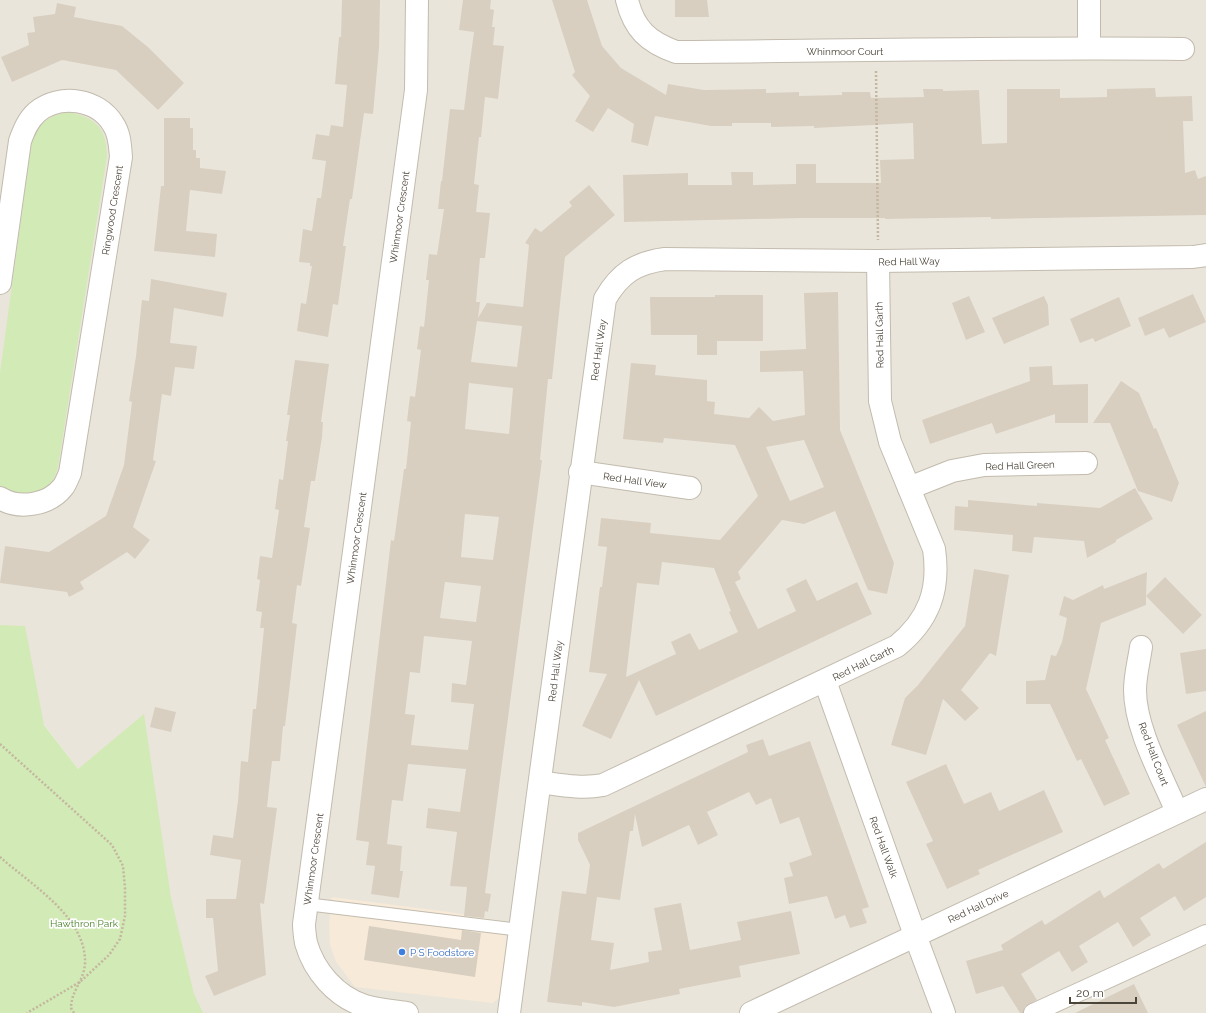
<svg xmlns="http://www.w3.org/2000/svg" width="1206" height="1013" font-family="Raleway,sans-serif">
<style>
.residential{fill:#eae5da}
.commercial{fill:#f7ead8}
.green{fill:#d2eab5}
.building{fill:#d8cfc1;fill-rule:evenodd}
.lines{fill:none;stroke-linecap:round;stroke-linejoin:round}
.service-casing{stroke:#c2bbae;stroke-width:14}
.pedestrian-casing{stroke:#c2bbae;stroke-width:20}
.minor-casing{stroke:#c2bbae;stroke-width:24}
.path{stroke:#c4b79f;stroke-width:2.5;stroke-dasharray:2 2;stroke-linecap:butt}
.service{stroke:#fff;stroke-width:12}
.pedestrian{stroke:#fff;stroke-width:18}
.minor{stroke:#fff;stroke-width:22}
.shop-dot{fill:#3f7fe0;stroke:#fff;stroke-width:1.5}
.labels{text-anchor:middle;stroke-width:3.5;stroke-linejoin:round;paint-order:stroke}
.street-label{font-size:10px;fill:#4b4439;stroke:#fff}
.park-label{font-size:10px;fill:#4a7f2a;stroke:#fff}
.shop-label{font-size:10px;fill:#366cbe;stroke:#fff;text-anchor:start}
</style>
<rect width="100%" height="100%" fill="#f6f3ec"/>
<!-- residential -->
<polygon class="residential" points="0,0 1206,0 1206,1013 159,1013 144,715 78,769 0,667"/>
<!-- commercial -->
<polygon class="commercial" points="332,897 449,912 508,922 501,988 499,998 493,1003 355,987 336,962 330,945 329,924"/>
<!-- green -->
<g class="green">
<path d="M68 112C95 117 107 128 107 156L58 467C52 489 45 489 26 497L0 488V373L31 146C38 124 45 117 68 112Z"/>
<polygon points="0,625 25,626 44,725 78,769 144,714 171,898 194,994 203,1013 0,1013"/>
</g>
<!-- building -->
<g class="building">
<polygon points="342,0 380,0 379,48 373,114 364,113 352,199 350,199 343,246 346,246 338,305 333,304 328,337 297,331 301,303 306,304 312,266 310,266 310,263 299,262 303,229 312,231 317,198 321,198 326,161 312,159 316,134 329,136 331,125 343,127 347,85 335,84 339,37 341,37"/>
<path d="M463 0H491L490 9 494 10 492 27H495L493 45 504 46 498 99 485 97 481 137H479L474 184 479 185 476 212 490 213 485 258H480L476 302H480L478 318 487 303 523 307 529 245 525 243 535 228 541 232 572 206 569 202 589 185 615 215 565 257 552 379H548L540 460H542L485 893 491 894 488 912 485 911 484 918 464 916 467 887 450 886 457 832 426 828 428 808 460 812 466 769 408 764 403 801 392 800 387 844 402 846 400 871H403L399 898 371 894 375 866 366 865 369 842 356 840 391 540 394 541 404 469H406L411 422 407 421 410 396 415 397 421 350 417 349 420 326 424 327 429 280H426L429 254 437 255 444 209H438L441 181H442L450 109 464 110 469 69 474 32 459 30ZM477 321 522 326 517 367 471 362ZM469 383 513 388 509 434 465 429ZM465 514 499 517 493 560 461 557ZM445 582 481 586 476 622 440 618ZM424 636 472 641 466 685 452 683 451 702 474 704 468 750 411 745 415 715 405 714 410 672 420 673Z"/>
<polygon points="552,0 587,0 602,46 621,68 666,95 668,84 704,90 766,89 766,93 799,92 799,96 842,95 842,92 870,92 871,98 924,97 923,89 943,89 943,91 979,90 982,144 1007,143 1007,89 1060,89 1060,98 1107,97 1107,89 1155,88 1156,97 1192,96 1193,121 1183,121 1185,173 1195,170 1198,179 1206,176 1206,215 991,219 991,217 885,219 885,218 802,218 624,222 623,175 688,173 688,185 732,185 731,172 753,172 753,185 796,184 796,164 816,164 816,183 881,183 880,160 914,159 913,123 814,128 814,126 771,127 771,123 732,123 732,126 711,126 655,116 648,146 631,142 634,124 608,108 593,132 575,121 590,96 572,75 575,72"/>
<polygon points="675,0 707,0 709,17 675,17"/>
<polygon points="57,3 76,7 74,17 122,26 149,48 184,83 158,110 116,70 62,60 12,82 1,57 29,45 27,33 35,32 33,17 55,14"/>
<polygon points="164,118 190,118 190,128 193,128 193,150 196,150 196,158 200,158 200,168 226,171 222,194 190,190 186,231 217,234 215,257 154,251 161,186 164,186"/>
<polygon points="151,279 227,293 223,317 174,308 170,343 197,346 194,369 175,367 171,396 162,394 153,460 156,461 133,527 150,540 135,559 127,552 80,582 84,589 69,597 67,592 0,583 5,546 49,552 106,516 124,465 132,402 129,401 136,356 142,300 149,301"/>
<path d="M838 292 840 430 894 563 887 594 868 590 835 511 804 524 782 520 738 572 741 579 735 582 758 629 796 611 786 589 806 579 817 601 857 582 872 614 656 716 639 680 611 739 582 726 607 674 589 672 600 587H602L607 547 598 546 601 518 651 523 650 533 720 540 758 496 735 445 664 438 663 443 623 439 631 363 656 365 655 375 707 380V401L715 402 714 414 749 418 759 407 773 421 805 415 803 371 760 372V351L806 349 804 293ZM804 440 824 487 790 501 766 447ZM662 562 714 568 731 611 729 612 738 632 699 650 690 633 671 642 676 654 626 677 637 583 659 585Z"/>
<polygon points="1193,294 1206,322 1169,338 1164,328 1145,336 1138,318"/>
<polygon points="715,295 763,295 763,341 717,341 717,355 697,355 697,335 651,335 650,297 715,297"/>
<polygon points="969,296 985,332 966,340 952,303"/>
<polygon points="1044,296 1048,305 1049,325 1004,344 992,318"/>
<polygon points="1119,297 1131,326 1095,342 1093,338 1080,343 1070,319"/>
<polygon points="295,360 329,364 321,422 323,422 322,437 315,481 311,481 304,527 310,528 301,586 297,585 292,623 297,624 285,726 283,726 280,761 272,761 267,807 277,808 264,904 260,903 266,975 214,996 205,976 218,971 213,918 206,918 206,899 236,899 241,860 210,855 213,835 233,838 238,801 241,761 248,762 253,709 256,709 264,628 260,628 262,612 256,611 260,580 257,579 260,556 272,558 279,510 275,509 279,479 283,480 288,441 286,441 290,415 287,415"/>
<polygon points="1052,366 1053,385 1088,384 1088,423 1055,423 1055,414 996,434 992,423 930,444 922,420 1030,381 1029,367"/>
<polygon points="1121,381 1139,393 1154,429 1156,428 1179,483 1172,502 1138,491 1110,423 1093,423"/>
<polygon points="1135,488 1153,519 1116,540 1116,542 1087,558 1084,541 1034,537 1032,553 1012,551 1013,535 954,530 955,506 968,507 968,500 1037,506 1037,503 1100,508"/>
<polygon points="974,569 1009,575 996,656 990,653 961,690 979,708 965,721 943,699 926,755 891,745 905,698 918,685 965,626"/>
<polygon points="1147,572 1146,596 1165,577 1202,615 1183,634 1146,596 1146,605 1101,623 1086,689 1109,738 1105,740 1130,794 1104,806 1081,759 1077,761 1050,704 1026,704 1026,681 1045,680 1051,655 1056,656 1062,642 1067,618 1059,615 1064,596 1073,600 1103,585 1104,589"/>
<polygon points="1206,649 1206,691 1186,694 1180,653"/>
<polygon points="155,707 176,712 171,732 150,727"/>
<polygon points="1206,711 1206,787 1177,725"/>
<polygon points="763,739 769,756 810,741 869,907 862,909 867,923 850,928 845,915 835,919 827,896 789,904 784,878 793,876 789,863 812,855 799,817 780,824 771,798 756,805 749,792 707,812 718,835 698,845 689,825 642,847 635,814 633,831 630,831 620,900 597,897 591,940 614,943 610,970 649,962 648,952 662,950 654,908 681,903 690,950 741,940 737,922 791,911 800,954 739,966 741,977 679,989 680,994 614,1007 582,1002 582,1006 547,1002 562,891 586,894 590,865 578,840 578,833 748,752 746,745"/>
<polygon points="946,764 964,804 991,792 999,811 1044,790 1063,832 978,870 980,874 947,889 926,844 933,841 906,782"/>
<polygon points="1206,842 1206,897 1184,911 1175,896 1140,918 1151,935 1133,947 1118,922 1079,946 1088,962 1072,972 1059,951 1021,974 1037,1000 1025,1007 1023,1013 1020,1013 1003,986 976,994 966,961 1003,950 1001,945 1042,920 1045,925 1100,890 1104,898 1159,863 1163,869"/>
<polygon points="369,926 461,940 462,930 481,933 475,977 364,960"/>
<polygon points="1134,984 1148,1013 1075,1013"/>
</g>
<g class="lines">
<!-- service casing -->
<g class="service-casing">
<polyline id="service" points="306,904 520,930"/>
</g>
<!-- pedestrian casing -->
<g class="pedestrian-casing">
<polyline id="pedestrian" points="1033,1013 1206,934"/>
</g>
<!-- minor casing -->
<g class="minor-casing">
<g id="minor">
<path d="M627 0C634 29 648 42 676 52 845 51 1014 47 1183 49"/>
<polyline points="1089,0 1089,48"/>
<path d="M0 283 20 141C24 130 28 120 37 112 60 93 98 99 113 124 120 134 120 146 121 157L70 473C68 477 66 483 63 487 49 505 19 510 0 498"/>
<polyline points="580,472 690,488"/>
<polyline points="909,488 952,471 984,465 1086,463"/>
<path d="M1141 647C1139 661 1135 676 1135 690 1135 729 1162 776 1177 812"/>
<polyline points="825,681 915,935 944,1013"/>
<path d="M540 782C562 785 582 789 603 785L897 646C929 620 940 590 934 549L890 442 880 401 878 261"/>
<path d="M407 1013C394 1011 378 1010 365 1006 336 997 314 971 306 943 305 937 304 930 304 924L416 90 417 0"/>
<path d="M509 1013C541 775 571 537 605 299 620 273 636 263 665 259L878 261 1193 257 1206 255"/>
<polyline points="751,1013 1206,799"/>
</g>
</g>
<!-- path -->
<g class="path">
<polyline points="876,71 878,240"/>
<polyline points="0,744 112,845 123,866 125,888 125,916 120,939 109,955 80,982 27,1013"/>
<path d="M0 857C31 885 87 917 85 964 84 976 77 986 73 996 72 1000 71 1004 71 1008L74 1013"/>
</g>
<!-- service -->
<use href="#service" class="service"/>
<!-- pedestrian -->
<use href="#pedestrian" class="pedestrian"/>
<!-- minor -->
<use href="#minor" class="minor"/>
</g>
<!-- markers -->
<circle class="shop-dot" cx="402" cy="952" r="4"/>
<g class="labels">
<!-- street labels -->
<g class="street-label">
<text x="845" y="55">Whinmoor Court</text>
<text transform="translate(112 210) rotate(-81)" y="4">Ringwood Crescent</text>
<text transform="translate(399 217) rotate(-82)" y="4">Whinmoor Crescent</text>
<text transform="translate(909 261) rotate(-1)" y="4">Red Hall Way</text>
<text transform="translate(879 335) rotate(-91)" y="4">Red Hall Garth</text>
<text transform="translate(598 350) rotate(-82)" y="4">Red Hall Way</text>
<text transform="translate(1020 465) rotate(-2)" y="4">Red Hall Green</text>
<text transform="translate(635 480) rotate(8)" y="4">Red Hall View</text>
<text transform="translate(356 538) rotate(-82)" y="4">Whinmoor Crescent</text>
<text transform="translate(863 663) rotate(-26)" y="4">Red Hall Garth</text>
<text transform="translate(555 671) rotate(-83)" y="4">Red Hall Way</text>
<text transform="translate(1154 754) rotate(69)" y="4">Red Hall Court</text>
<text transform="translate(884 847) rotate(70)" y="4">Red Hall Walk</text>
<text transform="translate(313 859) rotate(-82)" y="4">Whinmoor Crescent</text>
<text transform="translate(978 906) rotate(-25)" y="4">Red Hall Drive</text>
</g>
<!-- park labels -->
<g class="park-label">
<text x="84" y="927">Hawthron Park</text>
</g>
<!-- shop labels -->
<g class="shop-label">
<text x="410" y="956">P S Foodstore</text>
</g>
</g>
<!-- scale -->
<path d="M1070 997v6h66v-6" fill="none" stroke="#4b4439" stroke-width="2"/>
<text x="1076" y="997" font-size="12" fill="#4b4439" stroke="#ffffff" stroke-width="3" paint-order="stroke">20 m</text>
</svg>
